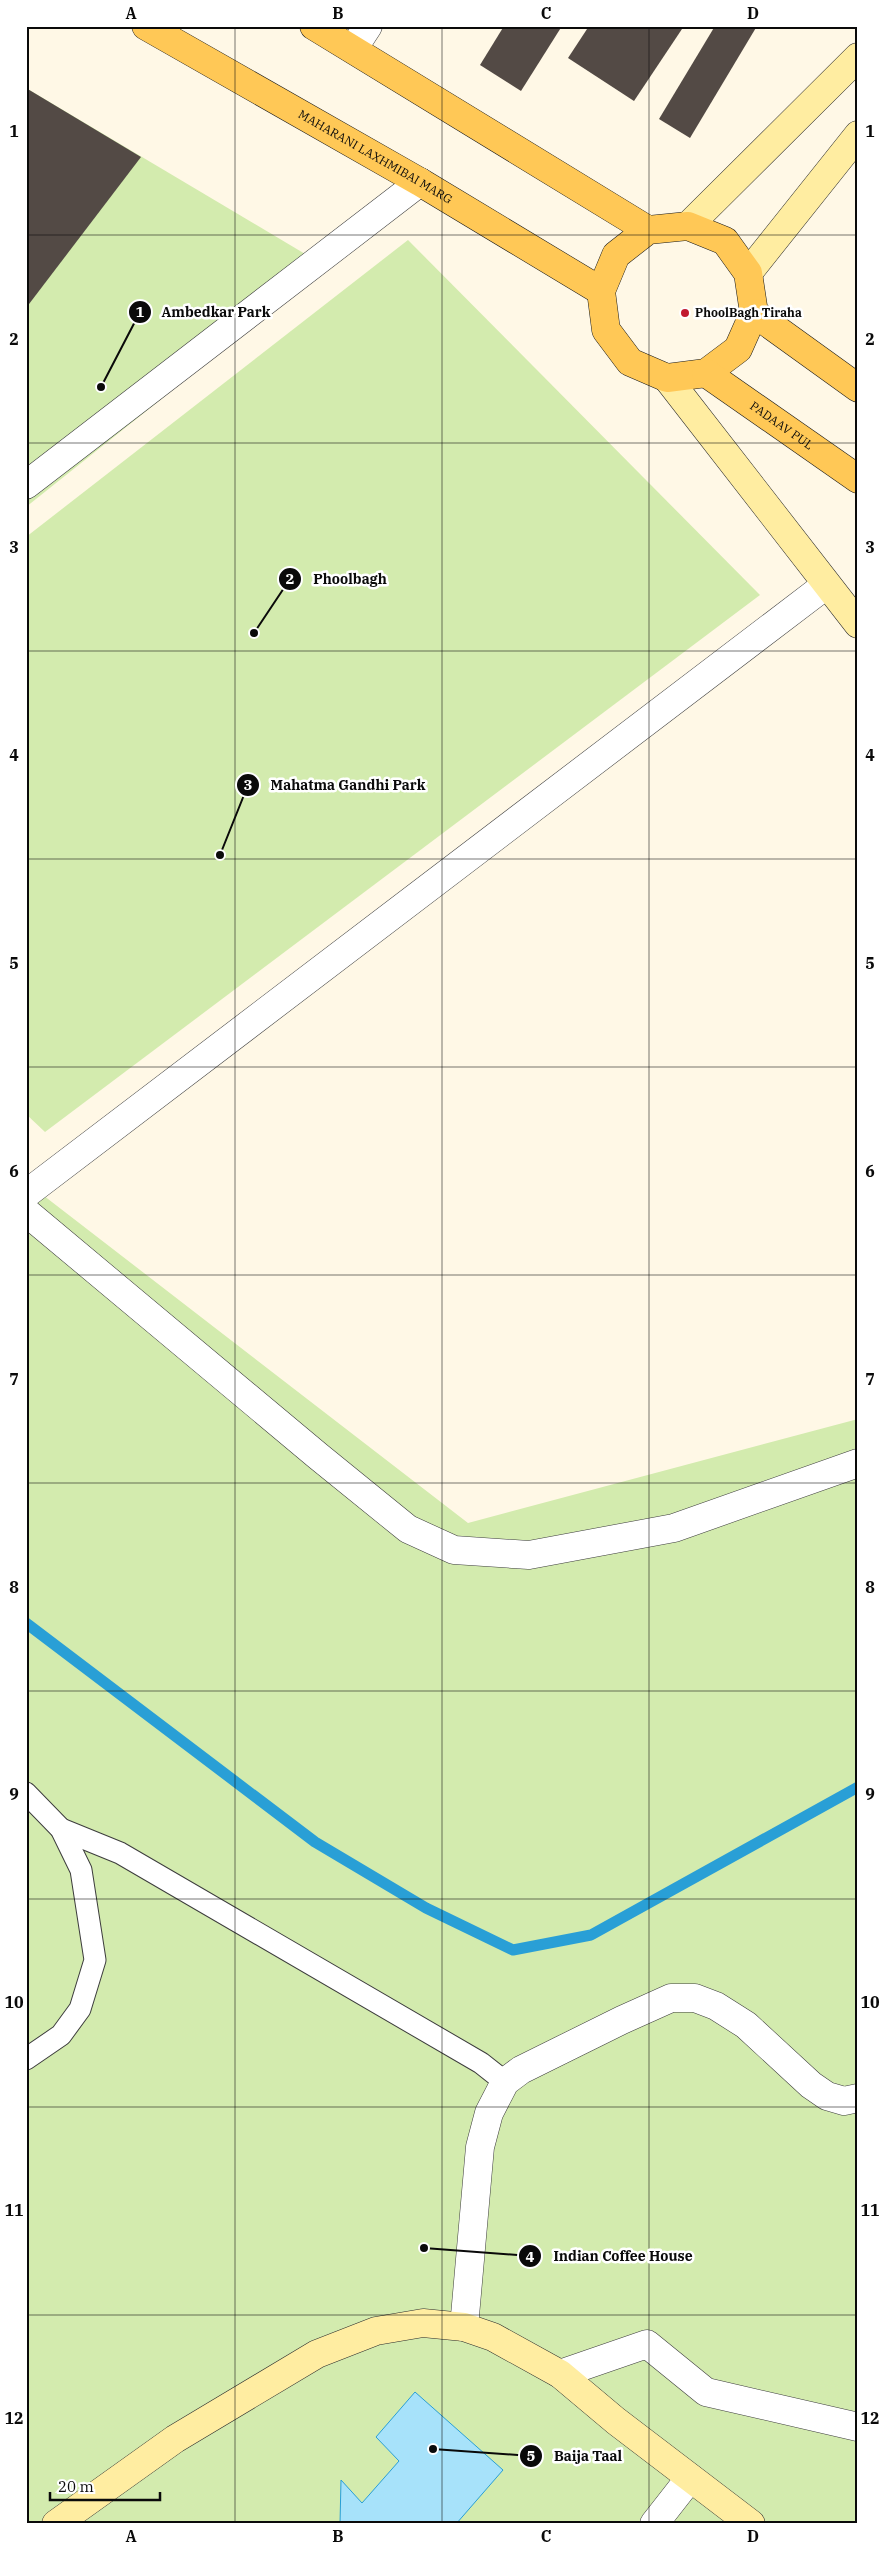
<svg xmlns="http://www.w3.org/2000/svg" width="884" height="2550" font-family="'IBM Plex Serif',serif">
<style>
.green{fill:#d3ebae}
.water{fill:#a7e2fa;stroke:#299fd6}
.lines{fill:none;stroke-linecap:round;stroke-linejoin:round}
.stream{stroke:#299fd6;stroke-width:11}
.building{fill:#534a45}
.lane-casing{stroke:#3d3d3d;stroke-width:23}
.street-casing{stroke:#3d3d3d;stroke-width:29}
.secondary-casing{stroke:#2c2c2c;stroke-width:29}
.primary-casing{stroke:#1b1b1b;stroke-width:29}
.lane{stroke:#fff;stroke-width:21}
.street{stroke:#fff;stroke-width:28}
.secondary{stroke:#ffeda1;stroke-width:28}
.primary{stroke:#ffc856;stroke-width:28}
.grid{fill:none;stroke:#0a0a0a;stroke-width:1;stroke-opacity:0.55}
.poi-dot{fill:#c11a30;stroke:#fff;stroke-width:2}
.labels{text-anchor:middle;stroke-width:5;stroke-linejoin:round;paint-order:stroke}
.street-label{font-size:12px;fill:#0a0a0a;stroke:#fff}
.poi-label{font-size:12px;font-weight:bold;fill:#0a0a0a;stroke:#fff;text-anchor:start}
.leader{fill:none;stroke:#0a0a0a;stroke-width:2}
.callout-dot{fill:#0a0a0a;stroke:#fff;stroke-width:2}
.mark-label{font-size:15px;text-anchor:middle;font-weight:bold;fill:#fff}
.callout-label{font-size:14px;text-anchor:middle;font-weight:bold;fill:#0a0a0a;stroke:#fff;stroke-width:5;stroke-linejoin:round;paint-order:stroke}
.neatline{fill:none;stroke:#0a0a0a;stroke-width:2}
.grid-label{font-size:16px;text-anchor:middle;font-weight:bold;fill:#0a0a0a}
</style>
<rect width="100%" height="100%" fill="#fff8e6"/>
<!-- green -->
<g class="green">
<polygon points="26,88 327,267 26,507"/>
<polygon points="408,240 760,595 45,1132 26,1114 26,537"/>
<polygon points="26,1182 468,1523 858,1419 858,2524 26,2524"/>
</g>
<!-- water -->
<polygon class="water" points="415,2392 503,2470 456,2524 340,2524 341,2480 362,2503 399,2461 376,2437"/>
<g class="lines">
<!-- stream -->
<polyline class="stream" points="26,1623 315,1842 426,1908 513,1950 591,1935 858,1787"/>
</g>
<!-- building -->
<g class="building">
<polygon points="504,26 562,26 521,91 480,65"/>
<polygon points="589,26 684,26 634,101 568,58"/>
<polygon points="715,26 757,26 690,138 659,119"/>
<polygon points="26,88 141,157 26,308"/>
</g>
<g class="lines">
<!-- lane casing -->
<g class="lane-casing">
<g id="lane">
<polyline points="26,1793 61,1829 81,1870 95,1960 80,2009 61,2035 26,2059"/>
<polyline points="61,1829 120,1853 481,2063 505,2082"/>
</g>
</g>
<!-- street casing -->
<g class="street-casing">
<g id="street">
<polyline points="353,49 368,26"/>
<polyline points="26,485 420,182"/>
<polyline points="26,1194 826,585"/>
<polyline points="26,1212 318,1456 408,1529 454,1550 529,1555 674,1528 858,1463"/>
<polyline points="464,2327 480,2147 489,2113 505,2082 521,2070 622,2020 671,1998 695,1998 716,2006 746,2025 811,2085 827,2096 844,2101 858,2098"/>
<polyline points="560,2374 647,2344 706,2392 858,2427"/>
<polyline points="654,2524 690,2478"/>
</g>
</g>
<!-- secondary casing -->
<g class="secondary-casing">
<g id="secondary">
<polyline points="688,226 858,57"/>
<polyline points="748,273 858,135"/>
<polyline points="667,378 858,624"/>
<polyline points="56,2524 175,2439 317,2354 376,2331 423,2323 464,2327 493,2337 560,2374 616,2421 751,2524"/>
</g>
</g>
<!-- primary casing -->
<g class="primary-casing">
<g id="primary">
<path id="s1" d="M146 26 420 182 601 291"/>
<polyline points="314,26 648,230 688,226 725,241 748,273 754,313 738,349 706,373 667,378 630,362 606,330 601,291 616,255 648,230"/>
<polyline points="754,313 858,388"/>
<path id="s2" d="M706 373 858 479"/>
</g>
</g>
<!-- lane -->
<use href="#lane" class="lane"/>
<!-- street -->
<use href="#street" class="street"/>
<!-- secondary -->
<use href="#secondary" class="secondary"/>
<!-- primary -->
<use href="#primary" class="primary"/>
</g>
<!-- grid -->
<path class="grid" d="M235 26V2524M442 26V2524M649 26V2524M26 235H858M26 443H858M26 651H858M26 859H858M26 1067H858M26 1275H858M26 1483H858M26 1691H858M26 1899H858M26 2107H858M26 2315H858"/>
<!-- markers -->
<circle class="poi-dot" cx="685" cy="313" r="5"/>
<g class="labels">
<!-- street labels -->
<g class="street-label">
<text dy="4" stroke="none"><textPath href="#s1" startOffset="264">MAHARANI LAXHMIBAI MARG</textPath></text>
<text dy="4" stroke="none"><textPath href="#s2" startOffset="92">PADAAV PUL</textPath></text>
</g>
<!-- poi labels -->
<g class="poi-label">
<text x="695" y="317">PhoolBagh Tiraha</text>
</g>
</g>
<!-- callouts -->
<path class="leader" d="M101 387L140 312M254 633L290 579M220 855L248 785M424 2248L530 2256M433 2449L531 2456"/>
<g class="callout-dot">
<circle cx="101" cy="387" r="5"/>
<circle cx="254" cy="633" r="5"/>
<circle cx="220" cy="855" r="5"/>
<circle cx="424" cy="2248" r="5"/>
<circle cx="433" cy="2449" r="5"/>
<circle cx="140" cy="312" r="12"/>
<circle cx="290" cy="579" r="12"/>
<circle cx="248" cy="785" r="12"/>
<circle cx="530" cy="2256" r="12"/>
<circle cx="531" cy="2456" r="12"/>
</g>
<g class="mark-label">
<text x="140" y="317">1</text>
<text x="290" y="584">2</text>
<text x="248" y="790">3</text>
<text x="530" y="2262">4</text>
<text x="531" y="2461">5</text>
</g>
<g class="callout-label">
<text x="216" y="317">Ambedkar Park</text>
<text x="350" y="584">Phoolbagh</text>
<text x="348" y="790">Mahatma Gandhi Park</text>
<text x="623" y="2261">Indian Coffee House</text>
<text x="588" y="2461">Baija Taal</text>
</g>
<!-- border -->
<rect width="884" height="2550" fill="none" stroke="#ffffff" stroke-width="55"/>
<!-- scale -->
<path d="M50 2492v8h110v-8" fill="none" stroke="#0a0a0a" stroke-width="2.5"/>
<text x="58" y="2492" font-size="15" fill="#0a0a0a" stroke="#ffffff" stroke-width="4" paint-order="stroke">20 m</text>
<rect x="28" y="28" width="828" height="2494" class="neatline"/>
<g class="grid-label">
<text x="131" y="19">A</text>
<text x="338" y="19">B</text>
<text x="546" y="19">C</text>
<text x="753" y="19">D</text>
<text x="14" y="137">1</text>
<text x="870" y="137">1</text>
<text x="14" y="345">2</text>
<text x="870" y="345">2</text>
<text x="14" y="553">3</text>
<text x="870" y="553">3</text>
<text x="14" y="761">4</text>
<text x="870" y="761">4</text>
<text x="14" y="969">5</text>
<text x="870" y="969">5</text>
<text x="14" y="1177">6</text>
<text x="870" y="1177">6</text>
<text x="14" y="1385">7</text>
<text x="870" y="1385">7</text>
<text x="14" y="1593">8</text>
<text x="870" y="1593">8</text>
<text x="14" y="1800">9</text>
<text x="870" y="1800">9</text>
<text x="14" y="2008">10</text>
<text x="870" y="2008">10</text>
<text x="14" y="2216">11</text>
<text x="870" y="2216">11</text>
<text x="14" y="2424">12</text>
<text x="870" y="2424">12</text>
<text x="131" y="2542">A</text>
<text x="338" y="2542">B</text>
<text x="546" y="2542">C</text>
<text x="753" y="2542">D</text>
</g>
</svg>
